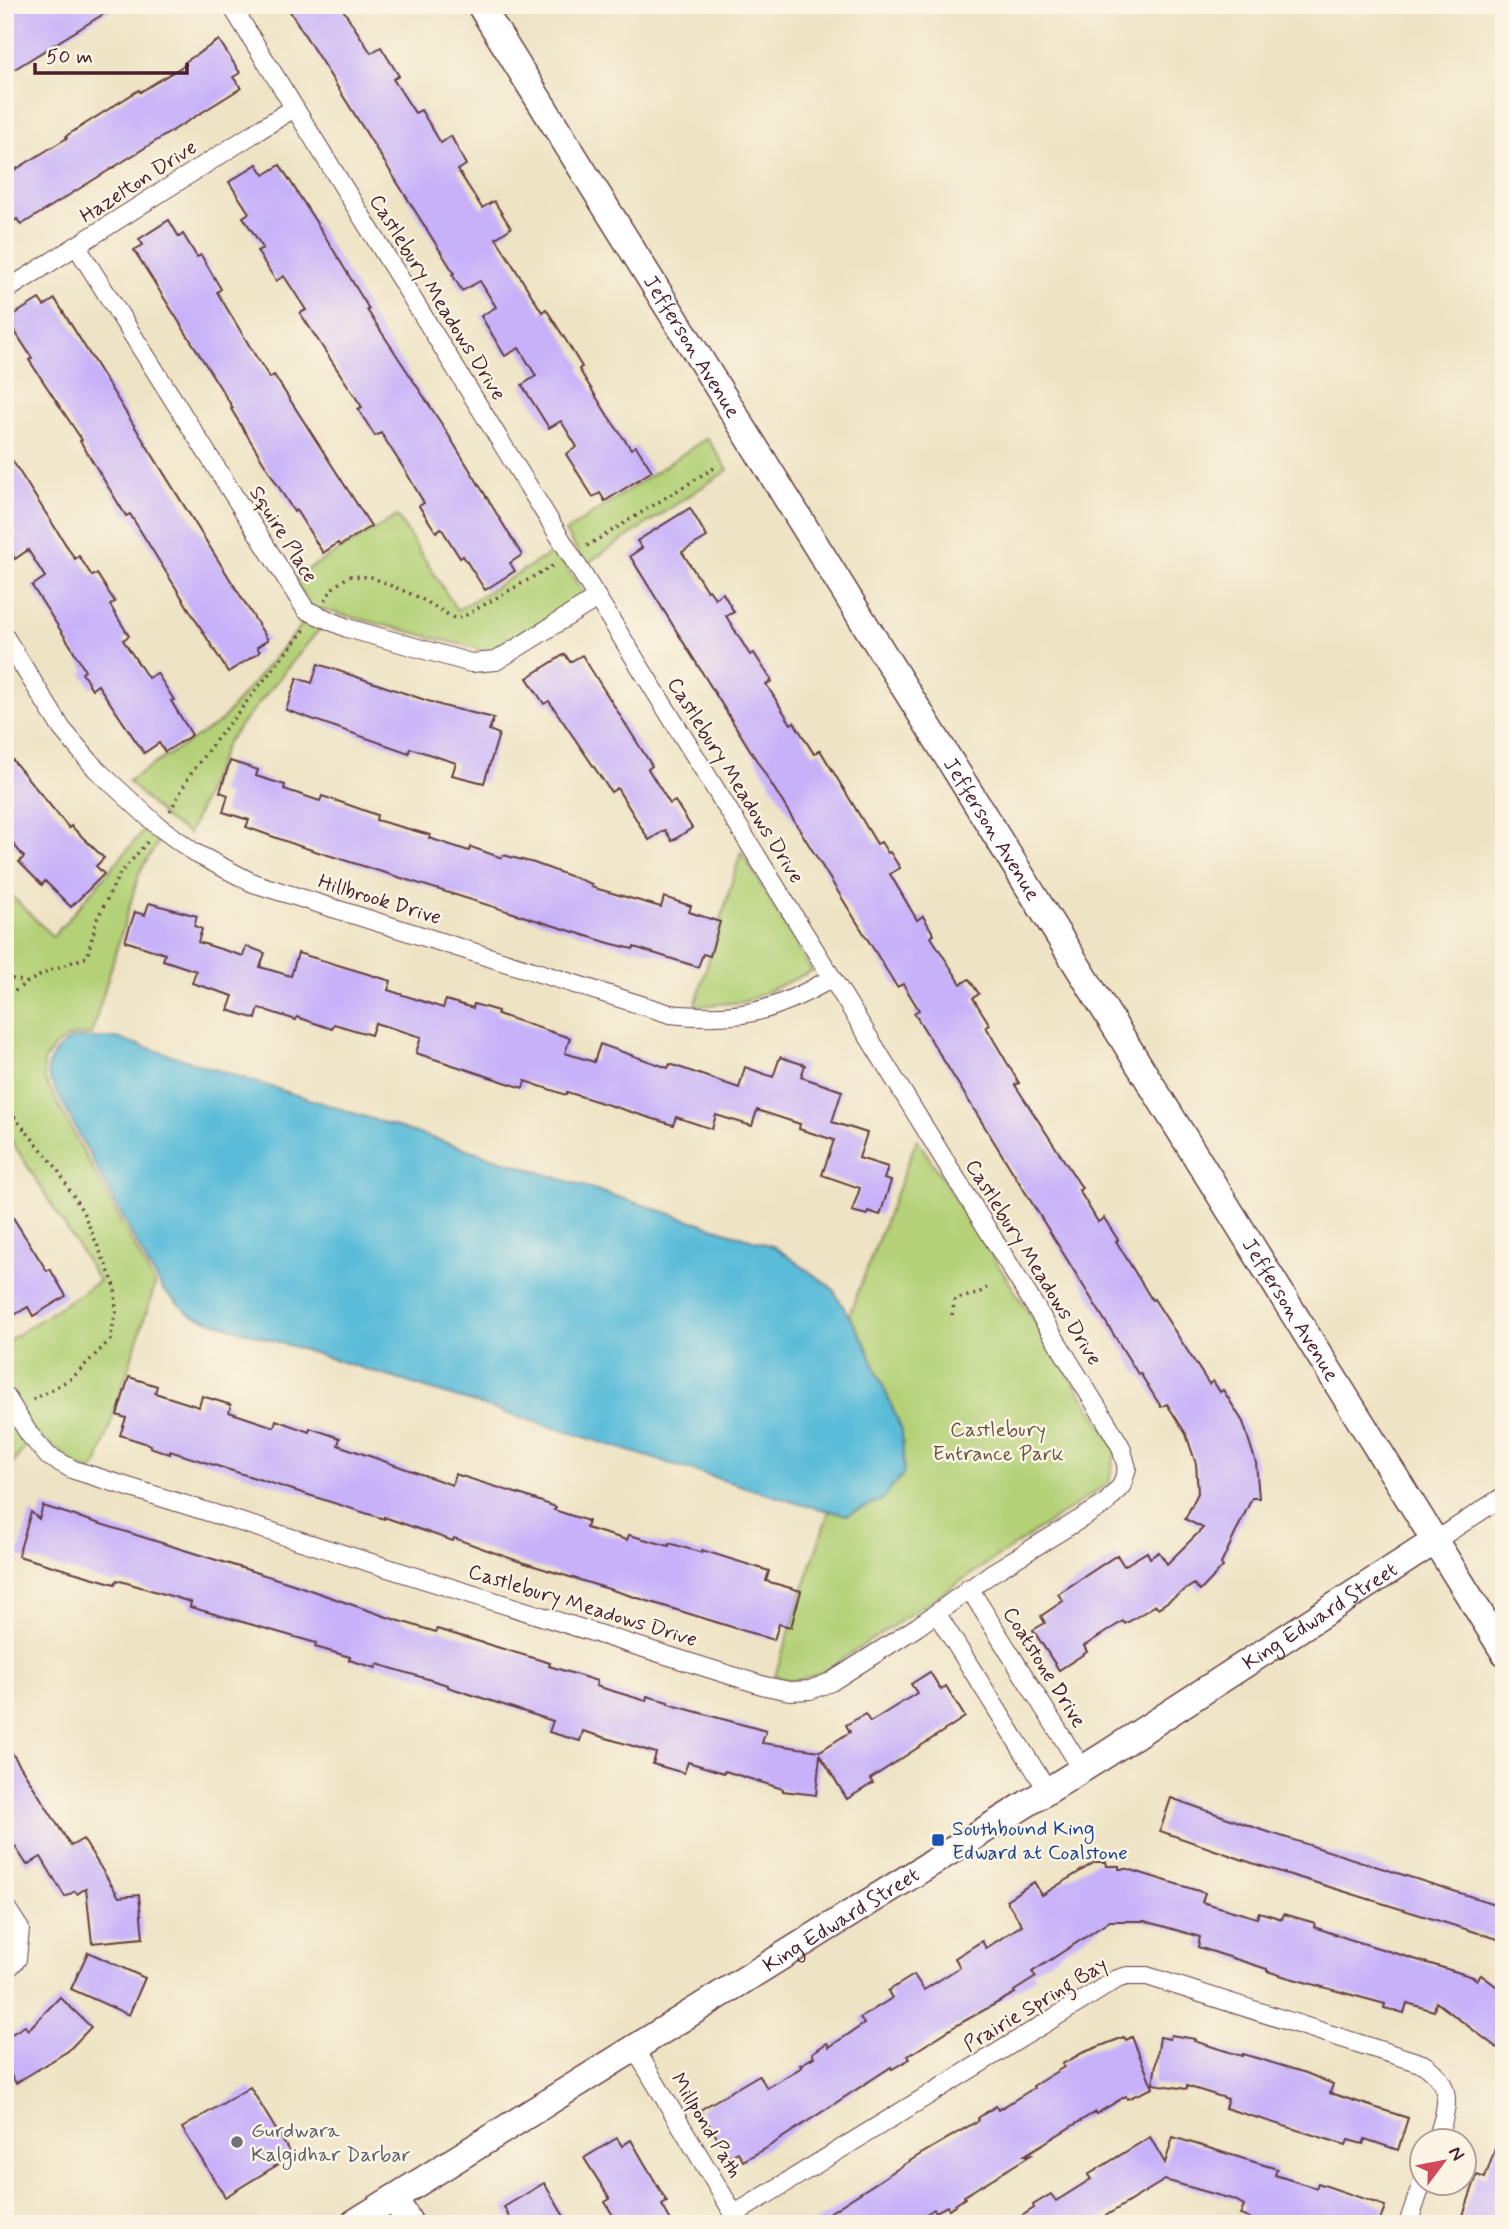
<svg xmlns="http://www.w3.org/2000/svg" width="1509" height="2229" font-family="Mynerve,sans-serif">
<style>
.green{fill:#b4d178;stroke:#7f7852;stroke-width:2}
.water{fill:#5abcd9;stroke:#526e82;stroke-width:2}
.building{fill:#c7b2f9}
.lines{fill:none;stroke-linecap:round;stroke-linejoin:round}
.street-casing{stroke:#633c42;stroke-width:20}
.secondary-casing{stroke:#633c42;stroke-width:29}
.path{stroke:#633c42;stroke-width:3.5;stroke-dasharray:2 5;stroke-linecap:butt}
.street{stroke:#fff;stroke-width:18}
.secondary{stroke:#fff;stroke-width:26}
.transit-dot{fill:#1a4fb4;stroke:#fcf5e5;stroke-width:2.5}
.worship-dot{fill:#6b7280;stroke:#fcf5e5;stroke-width:2.5}
.labels{text-anchor:middle;stroke-width:5;stroke-linejoin:round;paint-order:stroke}
.street-label{font-size:21px;fill:#4a1f2b;stroke:#fcf5e5}
.park-label{font-size:21px;fill:#6a5442;stroke:#fcf5e5}
.transit-label{font-size:21px;fill:#164399;stroke:#fcf5e5;text-anchor:start}
.worship-label{font-size:21px;fill:#5b616d;stroke:#fcf5e5;text-anchor:start}
</style>
<rect width="100%" height="100%" fill="#fcf5e5"/>
<filter id="ink" filterUnits="userSpaceOnUse"><feTurbulence type="fractalNoise" baseFrequency=".0143" numOctaves="2"/><feDisplacementMap in="SourceGraphic" scale="14" xChannelSelector="R" yChannelSelector="G"/><feConvolveMatrix kernelMatrix="1 2 1 2 8 2 1 2 1" color-interpolation-filters="sRGB"/></filter>
<filter id="wash" filterUnits="userSpaceOnUse"><feTurbulence type="fractalNoise" baseFrequency=".00686" numOctaves="4" result="noise"/><feDisplacementMap in="SourceGraphic" scale="28" xChannelSelector="R" yChannelSelector="G"/><feGaussianBlur stdDeviation="1.57" result="paint"/><feColorMatrix in="noise" values="0 0 0 0 0 0 0 0 0 0 0 0 0 0 0 0 0 1.4 0 .05"/><feComposite in="paint" operator="in"/></filter>
<g filter="url(#wash)">
<rect width="100%" height="100%" fill="#eee3c4"/>
<!-- green -->
<g class="green">
<polygon points="707,438 728,470 586,564 565,532"/>
<polygon points="397,516 457,610 555,551 586,596 495,653 308,606 295,577"/>
<polygon points="306,620 322,626 227,742 189,834 166,819 128,781 220,722"/>
<polygon points="150,823 163,835 140,871 91,1035 73,1035 56,1045 44,1061 44,1078 155,1285 98,1463 91,1472 77,1466 30,1429 5,1388 5,1343 99,1281 5,1130 5,889 53,937"/>
<polygon points="741,852 812,971 744,1002 695,1006"/>
<path d="M917 1139 1116 1448 1109 1483 826 1670C808 1679 794 1684 775 1676L829 1511 847 1515 902 1431 864 1341 849 1315Z"/>
<polygon points="5,1409 27,1445 5,1473"/>
</g>
<!-- water -->
<path class="water" d="M73 1038H117L775 1247 832 1288 864 1341 902 1431 904 1473 882 1500 847 1515 800 1504 191 1315 164 1291 148 1265 48 1076C47 1056 58 1049 73 1038Z"/>
<g id="blocks">
<!-- building -->
<g class="building">
<polygon points="5,5 118,5 5,75"/>
<polygon points="286,5 340,5 371,53 381,47 399,76 393,79 415,113 421,110 441,143 451,136 466,165 458,170 482,208 494,201 511,228 496,238 542,312 546,309 567,342 582,367 579,369 608,416 631,449 636,446 652,471 605,501 600,493 593,497 566,454 577,447 561,421 549,428 522,385 536,376 519,348 505,356 481,316 496,307 480,281 462,291 452,274 454,273"/>
<polygon points="219,40 240,73 233,77 241,88 21,225 17,219 10,224 5,215 5,176 67,138 66,136 139,90 140,92 186,64 185,62"/>
<polygon points="257,164 264,175 280,165 331,246 369,309 367,310 443,426 522,555 510,563 515,571 485,590 463,556 460,558 441,528 436,532 419,506 424,503 406,472 381,433 375,436 358,409 362,407 300,313 306,310 284,276 276,281 257,251 263,248 243,217 249,213 229,182"/>
<polygon points="169,220 179,237 183,234 197,257 201,255 221,289 217,292 255,355 270,378 274,375 371,526 340,546 338,543 323,553 296,510 294,512 231,409 233,408 134,250 143,245 139,239"/>
<polygon points="39,299 44,306 55,299 268,640 257,647 260,652 228,672 130,514 126,516 80,441 82,440 29,360 32,358 7,319"/>
<polygon points="5,449 75,559 79,556 92,576 97,574 115,602 110,605 129,636 123,640 148,678 157,673 174,700 171,701 192,735 165,752 159,743 144,753 98,685 92,689 82,673 85,671 72,648 32,586 45,577 28,550 15,559 5,543"/>
<polygon points="690,508 707,537 682,552 707,591 709,590 715,598 723,593 734,612 726,616 750,655 754,653 772,681 766,684 791,724 794,722 814,754 820,750 877,844 881,842 888,853 890,852 900,868 890,874 917,920 923,916 934,935 931,937 961,984 969,979 979,994 973,998 990,1025 986,1027 1019,1083 1015,1085 1082,1188 1079,1190 1098,1222 1104,1218 1118,1240 1116,1241 1152,1300 1154,1299 1209,1384 1213,1381 1220,1392 1223,1390 1243,1422 1256,1463 1259,1498 1252,1498 1221,1564 1223,1567 1200,1591 1194,1584 1158,1608 1156,1605 1125,1624 1123,1621 1084,1646 1087,1652 1059,1670 1033,1630 1045,1623 1041,1616 1063,1601 1058,1594 1117,1555 1124,1566 1147,1552 1150,1558 1159,1552 1167,1564 1203,1528 1185,1519 1198,1493 1196,1464 1186,1434 1167,1404 1161,1407 1140,1373 1138,1374 926,1032 914,1013 919,1010 903,984 897,987 630,556 642,548 637,541"/>
<polygon points="565,654 570,662 582,655 652,766 648,769 670,804 675,801 692,828 672,841 665,830 649,840 617,788 611,792 549,701 544,704 527,678"/>
<polygon points="318,664 443,706 494,718 489,730 499,734 484,783 452,775 456,763 410,748 409,753 286,710 297,678 312,683"/>
<polygon points="5,751 69,828 71,826 104,858 96,866 104,874 71,907 45,881 42,885 19,862 24,857 5,834"/>
<polygon points="230,761 258,770 256,776 285,785 284,789 320,801 322,796 346,804 377,815 376,820 430,835 429,838 469,851 471,847 502,858 503,855 534,863 592,884 591,887 661,907 664,897 691,906 689,912 720,922 710,956 703,954 698,967 634,947 633,949 609,943 299,846 246,827 249,820 223,812 228,795 220,792"/>
<polygon points="149,903 197,916 194,926 202,929 198,942 243,956 246,946 265,953 260,967 291,976 298,953 391,981 388,990 443,1008 446,1000 473,1008 474,1004 498,1011 497,1014 570,1038 565,1053 594,1062 600,1044 668,1068 670,1064 739,1088 745,1067 773,1077 780,1057 805,1065 801,1077 842,1091 832,1122 867,1133 859,1158 888,1167 884,1179 891,1181 880,1215 868,1211 867,1215 852,1211 860,1188 822,1175 834,1140 799,1129 800,1124 757,1110 752,1126 716,1115 712,1129 676,1117 673,1125 567,1092 566,1095 525,1081 523,1088 416,1053 421,1037 375,1023 371,1035 334,1024 332,1029 297,1017 296,1020 259,1008 256,1019 228,1010 233,996 192,983 196,971 163,960 165,954 125,941 135,912 145,915"/>
<polygon points="5,1205 47,1271 50,1269 66,1296 33,1316 28,1307 11,1317 5,1308"/>
<polygon points="129,1377 157,1386 155,1393 199,1407 202,1396 231,1405 229,1412 274,1427 276,1420 309,1432 310,1428 340,1438 338,1445 452,1485 455,1474 525,1496 556,1507 554,1510 588,1521 586,1528 627,1540 629,1535 669,1546 669,1543 702,1553 702,1550 769,1571 766,1581 801,1591 791,1627 779,1624 774,1640 518,1561 454,1538 453,1541 384,1517 384,1519 170,1451 170,1454 150,1447 151,1445 120,1435 126,1418 117,1415"/>
<polygon points="43,1506 290,1583 390,1618 436,1632 437,1629 550,1663 549,1666 597,1681 596,1686 646,1701 647,1696 668,1702 668,1704 766,1731 762,1743 820,1751 850,1732 846,1725 865,1714 870,1722 917,1693 911,1684 930,1672 941,1690 946,1686 965,1717 870,1779 873,1783 847,1799 820,1755 816,1795 783,1791 783,1789 725,1771 724,1773 688,1762 684,1773 653,1764 656,1753 583,1731 580,1741 549,1732 553,1721 448,1687 448,1685 377,1664 376,1668 349,1660 350,1657 315,1647 316,1643 190,1607 191,1602 117,1580 115,1584 18,1556 31,1512 39,1519"/>
<polygon points="5,1742 71,1846 83,1839 119,1897 139,1895 143,1938 92,1943 86,1888 77,1894 75,1891 65,1897 41,1857 27,1865 5,1831"/>
<polygon points="1171,1798 1259,1829 1504,1907 1504,1941 1255,1864 1160,1831"/>
<polygon points="1095,1862 1106,1862 1107,1866 1119,1866 1119,1869 1128,1869 1205,1893 1202,1902 1257,1918 1259,1912 1282,1919 1284,1914 1315,1923 1314,1927 1349,1939 1473,1977 1477,1980 1481,1975 1504,1992 1504,2053 1436,2002 1434,2011 1407,2003 1404,2013 1384,2008 1385,2004 1286,1977 1267,1971 1267,1969 1198,1947 1200,1937 1145,1921 1110,1921 1032,1972 1036,1977 1014,1991 1015,1993 957,2025 908,2056 910,2059 892,2069 891,2067 765,2149 743,2161 738,2152 729,2157 700,2110 759,2075 767,2088 802,2067 800,2065 814,2057 812,2053 827,2043 829,2047 864,2024 860,2018 892,1998 888,1991 914,1975 924,1990 960,1967 955,1958 982,1941 986,1948 1022,1925 1006,1900 1034,1882 1042,1895"/>
<polygon points="88,1952 145,1978 129,2015 71,1989"/>
<polygon points="60,1997 91,2027 68,2051 16,2083 5,2066 5,2038 25,2026 28,2030"/>
<polygon points="1171,2035 1195,2039 1194,2041 1242,2056 1243,2054 1306,2073 1333,2084 1330,2093 1408,2118 1398,2150 1365,2139 1363,2144 1348,2140 1346,2145 1225,2108 1228,2099 1187,2086 1187,2089 1153,2084 1160,2037 1170,2039"/>
<polygon points="1124,2037 1126,2040 1132,2037 1153,2088 1127,2099 1126,2096 1096,2114 1095,2112 1025,2155 1031,2155 964,2196 965,2198 949,2209 947,2206 936,2212 934,2209 910,2224 812,2224 916,2157 979,2120 978,2118 996,2106 998,2110 1034,2088 1033,2086 1064,2067 1062,2064 1082,2053"/>
<polygon points="250,2087 292,2156 225,2197 182,2128"/>
<polygon points="1501,2132 1504,2132 1504,2224 1460,2224 1477,2175 1485,2178"/>
<polygon points="1150,2137 1165,2163 1173,2137 1277,2169 1275,2175 1316,2188 1318,2183 1385,2206 1379,2224 1307,2224 1291,2219 1290,2224 1266,2224 1240,2215 1244,2205 1235,2200 1165,2180 1092,2224 1009,2224 1034,2208 1033,2205 1051,2194 1056,2201 1091,2179 1088,2175"/>
<polygon points="617,2138 622,2146 631,2140 667,2202 662,2205 673,2224 618,2224 605,2202 610,2199 584,2158"/>
<polygon points="544,2183 565,2218 556,2224 513,2224 504,2207"/>
</g>
</g>
</g>
<g filter="url(#ink)">
<use href="#blocks" fill-opacity="0" stroke="#633c42" stroke-width="2"/>
<g class="lines">
<!-- street casing -->
<g class="street-casing">
<g id="street">
<polyline points="77,247 306,610 347,628 471,663 496,661 597,598"/>
<polyline points="5,291 294,108"/>
<path d="M5 637 62 729 96 769 158 826 195 853 253 883 670 1014C739 1021 772 1013 832 978"/>
<polyline points="5,1395 29,1434 48,1456 74,1470 765,1686 790,1691 810,1690 831,1682 917,1627 992,1573 1105,1504 1122,1485 1127,1468 1121,1447 1107,1423 231,5"/>
<polyline points="1435,1541 1504,1496"/>
<polyline points="969,1588 1082,1769"/>
<polyline points="937,1614 1048,1791"/>
<polyline points="5,1906 20,1929 17,1959 5,1972"/>
<polyline points="635,2049 740,2224"/>
<path d="M735 2214 1117 1979 1127 1976H1147L1423 2064C1456 2086 1447 2109 1436 2142"/>
<polyline points="1408,2224 1422,2183"/>
</g>
</g>
<!-- secondary casing -->
<g class="secondary-casing">
<g id="secondary">
<path id="s1" d="M480 5 1504 1652"/>
<polyline points="395,2199 410,2224"/>
<path id="s2" d="M352 2224 1105 1755 1435 1541"/>
</g>
</g>
<!-- path -->
<g class="path">
<polyline points="587,546 714,468"/>
<polyline points="325,600 334,587 349,576 371,577 418,597 454,618 466,615 556,564"/>
<polyline points="170,811 190,775 208,750 305,629"/>
<polyline points="5,977 26,982"/>
<path d="M5 1001C23 979 61 966 87 957L97 919 119 875 149 840"/>
<polyline points="5,1106 56,1167 83,1212 115,1286 116,1312 110,1340 72,1378 31,1401"/>
<polyline points="952,1315 955,1299 977,1294 987,1288"/>
</g>
<!-- street -->
<use href="#street" class="street"/>
<!-- secondary -->
<use href="#secondary" class="secondary"/>
</g>
</g>
<!-- markers -->
<rect class="transit-dot" x="931" y="1833" width="14" height="14" rx="3.5"/>
<circle class="worship-dot" cx="237" cy="2142" r="7"/>
<g class="labels">
<!-- street labels -->
<g class="street-label">
<text transform="translate(138 181) rotate(-33)" y="7">Hazelton Drive</text>
<text transform="translate(438 297) rotate(58)" y="7">Castlebury Meadows Drive</text>
<text dy="7" stroke="none"><textPath href="#s1" startOffset="402">Jefferson Avenue</textPath></text>
<text transform="translate(284 534) rotate(58)" y="7">Squire Place</text>
<text transform="translate(736 780) rotate(58)" y="7">Castlebury Meadows Drive</text>
<text dy="7" stroke="none"><textPath href="#s1" startOffset="970">Jefferson Avenue</textPath></text>
<text transform="translate(380 899) rotate(17)" y="7">Hillbrook Drive</text>
<text transform="translate(1034 1262) rotate(58)" y="7">Castlebury Meadows Drive</text>
<text dy="7" stroke="none"><textPath href="#s1" startOffset="1536">Jefferson Avenue</textPath></text>
<text transform="translate(583 1605) rotate(17)" y="7">Castlebury Meadows Drive</text>
<text dy="7" stroke="none"><textPath href="#s2" startOffset="1143">King Edward Street</textPath></text>
<text transform="translate(1045 1667) rotate(58)" y="7">Coatstone Drive</text>
<text dy="7" stroke="none"><textPath href="#s2" startOffset="576">King Edward Street</textPath></text>
<text transform="translate(1035 2004) rotate(-31)" y="7">Prairie Spring Bay</text>
<text transform="translate(707 2125) rotate(59)" y="7">Millpond Path</text>
</g>
<!-- park labels -->
<g class="park-label">
<text x="998" y="1436">Castlebury<tspan x="998" dy="24">Entrance Park</tspan></text>
</g>
<!-- transit labels -->
<g class="transit-label">
<text x="952" y="1835">Southbound King<tspan x="952" dy="24">Edward at Coalstone</tspan></text>
</g>
<!-- worship labels -->
<g class="worship-label">
<text x="251" y="2137">Gurdwara<tspan x="251" dy="24">Kalgidhar Darbar</tspan></text>
</g>
</g>
<!-- margin -->
<rect width="1509" height="2229" fill="none" stroke="#fcf5e5" stroke-width="28"/>
<!-- north arrow -->
<g transform="translate(1443 2162) rotate(58)"><circle r="33" fill="#fcf5e5" stroke="#b59f9b" stroke-width="2"/>
<path d="M0-5L12 26L0 18L-12 26Z" fill="#d1495b"/>
<text y="-10" font-size="19" font-weight="bold" text-anchor="middle" fill="#4a1f2b">N</text>
</g>
<!-- scale -->
<path d="M35 63v10h152v-10" fill="none" stroke="#4a1f2b" stroke-width="3.5"/>
<text x="46" y="63" font-size="21" fill="#4a1f2b" stroke="#fcf5e5" stroke-width="5" paint-order="stroke">50 m</text>
</svg>
